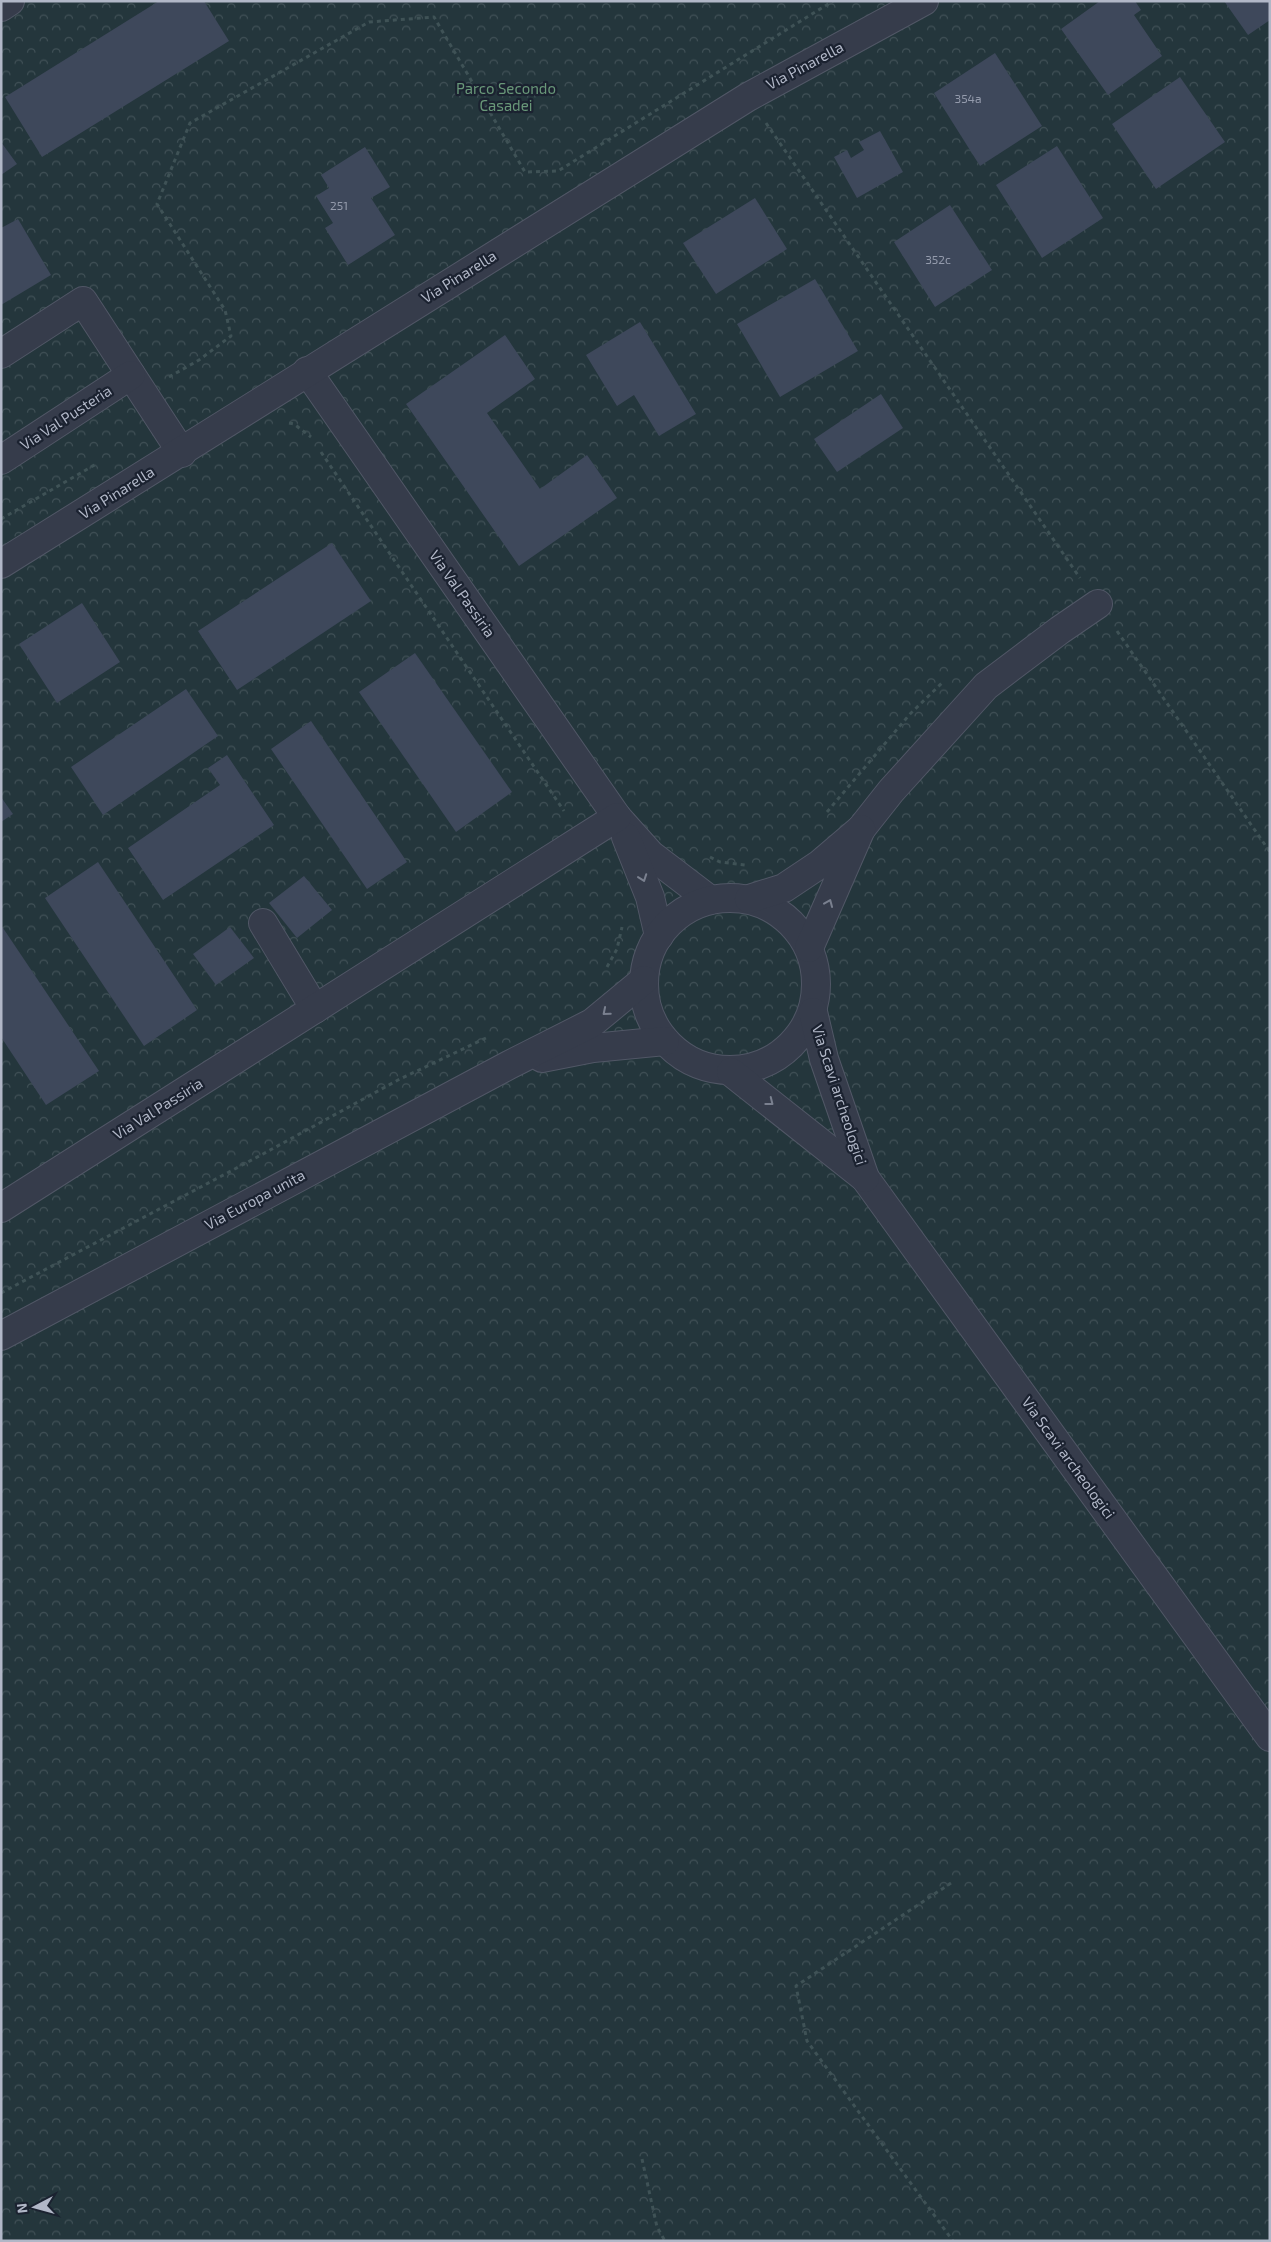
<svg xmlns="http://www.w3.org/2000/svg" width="1271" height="2242" font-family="'Exo 2',sans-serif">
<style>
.forest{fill:url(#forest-crowns)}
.building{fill:#3e485b}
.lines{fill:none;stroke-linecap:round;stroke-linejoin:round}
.minor-casing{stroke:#515766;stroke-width:30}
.path{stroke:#3f5256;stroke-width:3;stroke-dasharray:4 4;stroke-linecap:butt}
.minor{stroke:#363c4b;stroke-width:28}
.oneway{stroke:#7a808f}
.labels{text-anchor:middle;stroke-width:4.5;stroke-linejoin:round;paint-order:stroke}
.number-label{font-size:12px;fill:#949bac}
.street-label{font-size:15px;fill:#b1b7c7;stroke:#1b2230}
.park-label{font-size:15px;fill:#699879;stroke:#1b2230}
</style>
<defs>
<pattern id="forest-crowns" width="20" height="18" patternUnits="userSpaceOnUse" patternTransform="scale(1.25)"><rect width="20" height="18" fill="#24363c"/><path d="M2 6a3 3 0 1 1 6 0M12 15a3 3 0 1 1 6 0" fill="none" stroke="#415157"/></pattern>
</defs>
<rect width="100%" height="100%" fill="#222a3b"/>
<!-- forest -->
<rect class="forest" x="1" y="1" width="1269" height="2240"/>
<!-- building -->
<g class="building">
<polygon points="159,1 204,1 229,41 42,157 5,97"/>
<polygon points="1100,1 1135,1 1141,10 1134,15 1162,56 1108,95 1061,29"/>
<polygon points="1224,1 1270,1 1270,20 1248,35"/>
<polygon points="995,53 1042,126 980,166 934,93"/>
<polygon points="1180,77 1225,142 1156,189 1112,124"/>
<polygon points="880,131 903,172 857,198 834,157 847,150 851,158 864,150 859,142"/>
<polygon points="1,142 17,164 1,175"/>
<polygon points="1057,146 1103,218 1042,258 996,185"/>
<polygon points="365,147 390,187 371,198 395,235 348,265 325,228 333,223 316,196 329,188 321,175"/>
<polygon points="755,198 787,249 716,294 683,243"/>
<polygon points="950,205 992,270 935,307 894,242"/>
<polygon points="18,219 51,275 1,305 1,228"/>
<polygon points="815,279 858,351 780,397 737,324"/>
<polygon points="640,322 696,414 659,436 634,395 617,406 586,355"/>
<polygon points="505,335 535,379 487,413 540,489 587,455 617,498 519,566 406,404"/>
<polygon points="881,394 903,428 837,472 814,439"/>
<polygon points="332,543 371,601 237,690 198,631"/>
<polygon points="82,603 120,662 57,703 19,644"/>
<polygon points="415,653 512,792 456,832 359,692"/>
<polygon points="186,689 218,736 103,815 71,767"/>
<polygon points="311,721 407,862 367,889 271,749"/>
<polygon points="227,755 274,825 163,900 128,848 220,785 208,768"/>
<polygon points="1,797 13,814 1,822"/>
<polygon points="98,862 197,1010 144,1046 45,898"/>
<polygon points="304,876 332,910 297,938 269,903"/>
<polygon points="1,925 99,1071 46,1105 1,1037"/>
<polygon points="230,927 254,958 216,985 193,954"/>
</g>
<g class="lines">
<!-- minor casing -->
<g class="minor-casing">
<g id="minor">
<polyline points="1,7 10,1"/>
<polyline points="1,354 83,301 182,453"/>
<polyline points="307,371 617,817 651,855 710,900"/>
<polyline points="1,460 131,375"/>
<polyline points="1,564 748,97 924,1"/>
<polyline points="861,829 891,791 986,686 1060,630 1098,604"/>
<polyline points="626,837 650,897 659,936"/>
<circle cx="730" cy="984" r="86"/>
<polyline points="749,899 784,888 820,864 861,829 809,948"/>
<polyline points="263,923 315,1009"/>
<polyline points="813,1012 824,1059 865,1178 1270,1737"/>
<polyline points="542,1058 593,1048 665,1041"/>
<polyline points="731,1072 865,1178"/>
<polyline points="1,1208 617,817"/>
<polyline points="1,1336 509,1065 592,1023 644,980"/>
</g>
</g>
<!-- path -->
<g class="path">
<polyline points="766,123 1080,578"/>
<polyline points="169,377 199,360 231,336 225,310 157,204 190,123 369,22 434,17 525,172 558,171 833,1"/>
<polyline points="289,423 294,424 311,437"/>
<polyline points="321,452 564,811"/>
<polyline points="1,519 98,463"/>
<polyline points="1117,631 1270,852"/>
<polyline points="827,812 910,714 944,681"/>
<polyline points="710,857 720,862 745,865"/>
<polyline points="607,967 617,949 622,927"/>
<polyline points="1,1293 263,1154 398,1080 488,1037"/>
<polyline points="951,1883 796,1986 807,2041 953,2241"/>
<polyline points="642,2159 657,2227 665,2241"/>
</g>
<!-- minor -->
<use href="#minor" class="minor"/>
</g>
<!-- one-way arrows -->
<defs><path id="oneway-chevron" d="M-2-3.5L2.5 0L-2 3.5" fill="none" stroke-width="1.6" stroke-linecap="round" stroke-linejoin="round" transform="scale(1.25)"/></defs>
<g class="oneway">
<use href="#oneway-chevron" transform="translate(643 878) rotate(70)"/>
<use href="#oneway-chevron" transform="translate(829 903) rotate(-67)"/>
<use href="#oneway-chevron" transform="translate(606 1012) rotate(140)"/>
<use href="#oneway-chevron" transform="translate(770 1102) rotate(38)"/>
</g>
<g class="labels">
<!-- number labels -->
<g class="number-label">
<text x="968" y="103">354a</text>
<text x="339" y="210">251</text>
<text x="938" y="264">352c</text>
</g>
<!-- street labels -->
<g class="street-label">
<text transform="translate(805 66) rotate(-28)" y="5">Via Pinarella</text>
<text transform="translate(459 277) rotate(-32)" y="5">Via Pinarella</text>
<text transform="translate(66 418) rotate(-33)" y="5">Via Val Pusteria</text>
<text transform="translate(117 493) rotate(-32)" y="5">Via Pinarella</text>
<text transform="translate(462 594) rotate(55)" y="5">Via Val Passiria</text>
<text transform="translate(839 1095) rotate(72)" y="5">Via Scavi archeologici</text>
<text transform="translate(158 1109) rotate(-32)" y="5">Via Val Passiria</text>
<text transform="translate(255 1200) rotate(-28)" y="5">Via Europa unita</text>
<text transform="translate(1068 1458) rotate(54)" y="5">Via Scavi archeologici</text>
</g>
<!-- park labels -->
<g class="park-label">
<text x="506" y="94">Parco Secondo<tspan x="506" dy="17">Casadei</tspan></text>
</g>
</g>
<!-- border -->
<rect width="1271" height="2242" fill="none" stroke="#b1b7c7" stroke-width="5"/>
<!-- north arrow -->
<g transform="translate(35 2207) rotate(264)" stroke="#1b2230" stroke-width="4" paint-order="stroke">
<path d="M0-4L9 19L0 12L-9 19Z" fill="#b1b7c7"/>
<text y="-8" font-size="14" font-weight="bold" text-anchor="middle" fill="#b1b7c7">N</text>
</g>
</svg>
